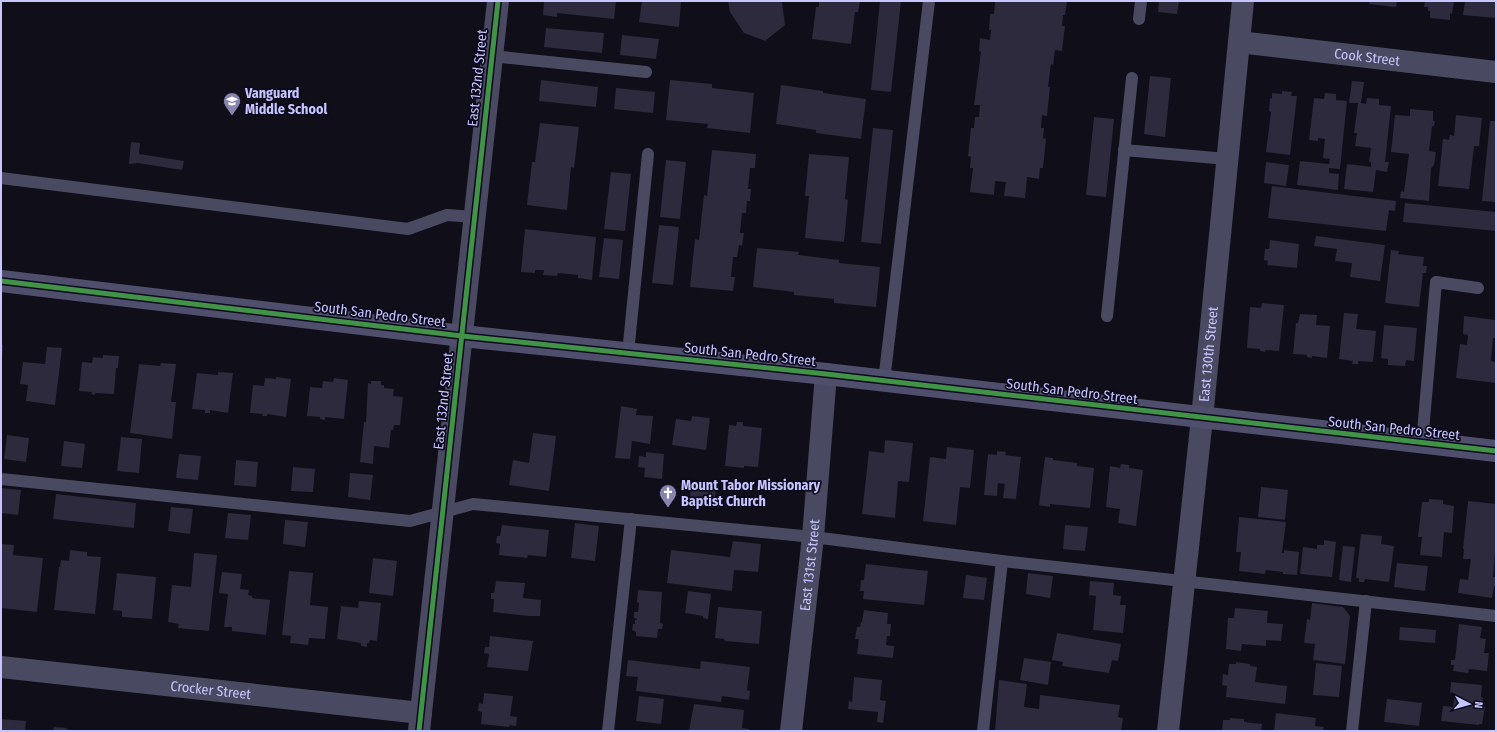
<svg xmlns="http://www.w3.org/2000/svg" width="1497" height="732" font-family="'Fira Sans Condensed',sans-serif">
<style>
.building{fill:#2c2a3c}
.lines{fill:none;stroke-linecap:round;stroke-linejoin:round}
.lane{stroke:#494a61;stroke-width:12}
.street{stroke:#494a61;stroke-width:22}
.secondary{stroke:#4f4f6d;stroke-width:22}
.cycleway-casing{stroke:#0c0a1c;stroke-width:8}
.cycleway{stroke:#419447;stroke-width:5}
.labels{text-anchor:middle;stroke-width:3.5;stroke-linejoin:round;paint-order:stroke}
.street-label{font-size:14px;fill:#c7c5ff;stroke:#0c0a1c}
.poi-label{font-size:14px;font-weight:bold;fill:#c7c5ff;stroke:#0c0a1c;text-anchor:start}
</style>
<rect width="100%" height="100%" fill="#100e18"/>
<!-- building -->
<g class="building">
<polygon points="544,1 616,1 614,19 557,13 557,17 543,15"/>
<polygon points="642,1 681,1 679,27 639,22"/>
<polygon points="728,1 780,1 782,3 785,25 765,41 744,33 730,12"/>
<polygon points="819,1 860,1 858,12 855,12 851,44 812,39 816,7 819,7"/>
<polygon points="880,1 901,1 891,92 871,90"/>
<polygon points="995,1 1067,1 1065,15 1063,15 1062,26 1065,26 1062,51 1055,50 1053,65 1051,64 1048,87 1050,87 1047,116 1042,115 1041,128 1044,128 1043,138 1046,139 1043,168 1040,168 1039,179 1027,177 1025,198 1004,196 1006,182 995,181 994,195 970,192 973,168 970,168 971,157 968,156 971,128 974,128 975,117 979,117 980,105 974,105 981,52 979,51 980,38 990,40 991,30 989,30 990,14 994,14"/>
<polygon points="1159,1 1179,1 1177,14 1158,12"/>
<polygon points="1370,1 1397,1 1396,7 1369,4"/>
<polygon points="1425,1 1454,1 1452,14 1450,13 1450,20 1430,18 1430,11 1428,11 1428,7 1424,7"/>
<polygon points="1465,1 1496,1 1496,18 1463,15"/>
<polygon points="546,28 604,33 602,53 544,47"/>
<polygon points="622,35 659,39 656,59 620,55"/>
<polygon points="1150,76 1171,78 1165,137 1144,134"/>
<polygon points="541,80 598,87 596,107 539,101"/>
<polygon points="670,80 712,84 712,88 754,93 750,133 707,128 708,124 666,120"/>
<polygon points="1352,81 1364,82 1361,103 1366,104 1367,98 1379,99 1379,105 1391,106 1385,162 1389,162 1387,172 1376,170 1373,192 1344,189 1347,164 1371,167 1371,162 1369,162 1371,148 1355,146 1357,133 1354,133 1358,103 1349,103"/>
<polygon points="781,85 823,91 823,93 866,99 861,139 816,133 816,130 776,124"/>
<polygon points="616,88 655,92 653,113 614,109"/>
<polygon points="1282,91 1292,92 1291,96 1297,96 1290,155 1266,152 1271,112 1269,111 1270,98 1272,99 1272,93 1282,94"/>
<polygon points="1325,93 1336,94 1336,100 1347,101 1340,169 1329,168 1329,173 1339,174 1338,190 1297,185 1300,161 1329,164 1330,159 1323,158 1325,139 1318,138 1318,141 1309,140 1314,98 1324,99"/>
<polygon points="1410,109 1433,111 1433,121 1435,121 1434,126 1432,126 1429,151 1436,152 1434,165 1431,168 1429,201 1400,198 1401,191 1404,192 1409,154 1391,152 1395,115 1410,116"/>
<polygon points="1456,115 1482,118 1479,146 1474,146 1469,189 1438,186 1443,139 1449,140 1450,135 1454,136"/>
<polygon points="1094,117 1114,119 1106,197 1086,195"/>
<polygon points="1490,121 1496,121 1496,202 1482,201"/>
<polygon points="540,123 579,127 574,168 571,167 567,210 527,205 532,162 535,162"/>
<polygon points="873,128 893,130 881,244 861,242"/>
<polygon points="131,142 140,143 139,154 184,161 182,170 138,163 129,164"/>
<polygon points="712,150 756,154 755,168 750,168 748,189 751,189 750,201 747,201 746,213 742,213 740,233 744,233 742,246 739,245 737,257 733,257 731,277 735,277 733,291 690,287 695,239 699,240 704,195 707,196"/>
<polygon points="809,154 849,157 845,199 848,200 844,242 805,238 809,196 805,196"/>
<polygon points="666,160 686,162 680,219 660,217"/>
<polygon points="1266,162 1289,165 1286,186 1264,183"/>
<polygon points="611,172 631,174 625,231 604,229"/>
<polygon points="1272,186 1396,201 1395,211 1389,210 1386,231 1268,218"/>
<polygon points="1405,203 1496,212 1496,231 1403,222"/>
<polygon points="659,225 679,227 673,285 652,283"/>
<polygon points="525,229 596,237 592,280 578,278 578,275 558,273 557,276 543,275 544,270 535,270 535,273 521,272"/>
<polygon points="1316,236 1385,245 1380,281 1350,277 1352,263 1335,261 1337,249 1314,246"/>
<polygon points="604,238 623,240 619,279 599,277"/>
<polygon points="1270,240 1299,244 1297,268 1267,265 1268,261 1264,260 1265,249 1269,249"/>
<polygon points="757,248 799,252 798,255 839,260 839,263 880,267 876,307 834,303 834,299 794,295 794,292 753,287"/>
<polygon points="1391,250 1399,251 1398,254 1424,257 1423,266 1427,266 1426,273 1423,273 1419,307 1385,303"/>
<polygon points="1262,303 1284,305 1279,351 1266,350 1265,352 1260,351 1260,349 1247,348 1250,307 1261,308"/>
<polygon points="1344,313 1358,314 1356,329 1376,331 1373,362 1358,361 1358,364 1352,364 1353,361 1339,359"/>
<polygon points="1300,314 1317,315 1316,325 1330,326 1327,358 1312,356 1312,358 1307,357 1307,355 1293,354 1296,323 1298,323"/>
<polygon points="1464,316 1496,320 1496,338 1493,338 1491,361 1496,362 1495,383 1456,378 1460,344 1467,345 1468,335 1463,334"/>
<polygon points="1384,325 1417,328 1414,361 1406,360 1405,366 1388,365 1388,359 1381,358"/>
<polygon points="1,345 3,345 2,358 1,358"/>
<polygon points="47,347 62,348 55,405 26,401 28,385 20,384 23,362 45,364"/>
<polygon points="103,355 119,356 118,368 116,368 114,394 95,393 95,395 91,394 92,392 79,391 82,362 92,363 93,357 103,358"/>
<polygon points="161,363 176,364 171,402 176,402 172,439 130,433 139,364 160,366"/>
<polygon points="218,372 233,373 228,413 210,410 210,413 205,413 205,410 192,409 197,373 218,375"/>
<polygon points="276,377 291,379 286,417 267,414 267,416 262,416 263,414 250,413 253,385 264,386 265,378 276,379"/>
<polygon points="334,378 348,380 344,419 325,417 325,420 320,419 320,417 307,416 310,387 322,388 323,381 333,382"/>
<polygon points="371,381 381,381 381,385 384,385 384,388 394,389 393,396 403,397 400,425 394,425 393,430 391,430 389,448 374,446 373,464 360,462 364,422 366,422 368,383 371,384"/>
<polygon points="621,406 637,409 636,415 653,416 650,444 632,441 630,459 615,458"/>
<polygon points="692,416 710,418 706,450 672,445 676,419 691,421"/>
<polygon points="737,422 743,422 743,426 762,428 758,467 744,466 744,468 725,466 729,425 736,426"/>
<polygon points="533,433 556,436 549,491 509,485 513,460 529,463"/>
<polygon points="7,435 29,438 26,462 4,459"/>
<polygon points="121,437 142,439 139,473 117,471"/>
<polygon points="885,440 913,443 909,482 898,481 895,518 862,514 869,451 884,453"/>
<polygon points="64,441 85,444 82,468 61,466"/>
<polygon points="947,447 974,450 970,488 960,487 956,525 923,521 930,457 946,459"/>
<polygon points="997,451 1006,452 1005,455 1021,457 1016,499 1003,498 1005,484 998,483 997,496 984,495 988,454 997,455"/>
<polygon points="646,452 664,454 662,479 644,477 645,468 638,467 639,456 646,457"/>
<polygon points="179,454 201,456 198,480 176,478"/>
<polygon points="1045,457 1053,458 1053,460 1077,463 1077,466 1094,468 1090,508 1050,504 1050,507 1039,505"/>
<polygon points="236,460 258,462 256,487 234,485"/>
<polygon points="1121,464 1129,465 1129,468 1143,470 1136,526 1118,523 1120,509 1106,507 1110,466 1120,468"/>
<polygon points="293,467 315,469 313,492 291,491"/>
<polygon points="350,473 373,475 370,500 348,497"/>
<polygon points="692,481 717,484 713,508 689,505"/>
<polygon points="1261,487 1288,490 1285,520 1258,517"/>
<polygon points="1,488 21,490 18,515 1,513"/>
<polygon points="56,494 136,503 134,528 53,519"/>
<polygon points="1429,499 1443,500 1443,504 1454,506 1452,533 1444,532 1442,557 1420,555 1422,537 1418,537 1422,502 1429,502"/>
<polygon points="1468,501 1496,504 1496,552 1495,552 1493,577 1496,577 1496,586 1494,586 1492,598 1458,593 1460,579 1468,580 1471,559 1463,559 1464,549 1463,549"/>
<polygon points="171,507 193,509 190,534 168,531"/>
<polygon points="228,513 251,515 248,540 225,538"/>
<polygon points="1239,517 1286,522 1282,553 1284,553 1284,550 1299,552 1297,575 1283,574 1283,572 1266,570 1265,574 1239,571 1241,552 1236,552"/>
<polygon points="285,520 308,522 305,547 283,544"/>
<polygon points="575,523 599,526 595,561 571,558"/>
<polygon points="502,525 549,530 546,557 528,555 527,558 499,555 500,544 496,543 497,536 500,536"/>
<polygon points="1065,525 1088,527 1085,551 1063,549"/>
<polygon points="1361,534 1382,536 1381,544 1394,546 1389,582 1365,579 1364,582 1359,582 1359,578 1356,578"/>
<polygon points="1324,540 1336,542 1332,577 1300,574 1303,547 1317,549 1317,545 1324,545"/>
<polygon points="733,541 761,544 758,572 734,570 732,591 667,583 671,550 730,557"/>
<polygon points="1,544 14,545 13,555 43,558 37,612 1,608"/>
<polygon points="1343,546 1355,547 1351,582 1339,580"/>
<polygon points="70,550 87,552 87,556 101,557 95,614 54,610 59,567 60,567 61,560 69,561"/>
<polygon points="194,553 217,555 209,631 178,628 179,624 168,622 172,585 191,587"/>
<polygon points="373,558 397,561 393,596 369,593"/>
<polygon points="1397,563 1428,566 1425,591 1394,587"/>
<polygon points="866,564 928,571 924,605 863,599 864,591 860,591 861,580 864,580"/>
<polygon points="289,571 313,573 310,605 328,607 325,639 309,638 308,645 290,643 291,636 282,635"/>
<polygon points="222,572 242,574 240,589 249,590 248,595 252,596 252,598 270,600 266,635 232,631 232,627 224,627 228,594 219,593"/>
<polygon points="117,573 156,577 152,619 122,617 122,611 113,610"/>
<polygon points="1028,573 1053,576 1050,598 1026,594"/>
<polygon points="966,575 987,578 984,600 963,598"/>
<polygon points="496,581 525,583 523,598 541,600 540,616 529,616 493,612 494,599 491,599 491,593 494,593"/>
<polygon points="1090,581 1114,583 1113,595 1121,596 1120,605 1126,605 1123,633 1093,630 1096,596 1089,595"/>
<polygon points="638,590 662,592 660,623 663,624 662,629 658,629 657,638 636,636 636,632 632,630 633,624 635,624 635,620 637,620 637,619 634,618 634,612 638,612 639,603 637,602"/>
<polygon points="688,591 711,594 708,619 703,618 703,616 685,613"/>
<polygon points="359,601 381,603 377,641 370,640 369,643 367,643 367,647 361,646 361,643 337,639 341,606 358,608"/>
<polygon points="1312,603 1343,607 1350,616 1345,664 1313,660 1315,644 1304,643 1307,619 1310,620"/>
<polygon points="718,607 762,611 759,644 725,641 724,639 715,638"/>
<polygon points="1235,608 1268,611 1267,623 1283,624 1281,641 1266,640 1266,646 1242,644 1241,651 1226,649 1228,618 1234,618"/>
<polygon points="864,610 888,613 887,624 891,624 890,636 887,636 886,645 894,646 893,658 857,654 859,639 855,639 857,627 860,627 861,622 862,622"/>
<polygon points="1459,624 1482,627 1480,638 1486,639 1484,653 1489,653 1487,671 1469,669 1468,673 1453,671 1454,665 1451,665 1451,660 1455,660"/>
<polygon points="1400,627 1436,630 1435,643 1399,640"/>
<polygon points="1057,633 1121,644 1118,661 1112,660 1109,673 1062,666 1063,662 1052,660"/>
<polygon points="490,636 533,641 528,671 487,667 489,654 484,653 485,647 489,647"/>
<polygon points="1024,658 1051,662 1048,685 1020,680"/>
<polygon points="628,660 700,669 701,661 750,667 747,690 750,691 749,700 722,696 721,702 636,691 638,677 626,676"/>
<polygon points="1236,662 1250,664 1250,666 1257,667 1255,682 1287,686 1285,704 1226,697 1227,686 1222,685 1223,674 1228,675 1229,664 1236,664"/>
<polygon points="1316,663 1342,666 1339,697 1313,695"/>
<polygon points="854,677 882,680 880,700 886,701 883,723 877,722 878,712 848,709 849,701 852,702"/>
<polygon points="999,680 1027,684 1024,707 1039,709 1040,695 1120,705 1118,717 1123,718 1121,731 995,731"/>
<polygon points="1451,682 1482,685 1481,697 1483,698 1481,707 1485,707 1482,724 1479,724 1479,725 1441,721 1443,706 1453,707 1455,694 1450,693"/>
<polygon points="484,693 513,696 510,716 517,717 516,726 510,725 509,727 481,724 482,712 478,711 479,703 483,704"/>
<polygon points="639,696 664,699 661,724 636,721"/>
<polygon points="1387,699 1422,703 1419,726 1384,722"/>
<polygon points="694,704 744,710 742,728 749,729 749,731 689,731"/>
<polygon points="1276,713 1316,718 1315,726 1324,727 1323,731 1274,731"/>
<polygon points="1230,718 1244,719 1244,722 1262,724 1261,731 1222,731 1223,720 1230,720"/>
<polygon points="1,719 26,721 25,731 1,731"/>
<polygon points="54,727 67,728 66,729 72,731 53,731"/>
</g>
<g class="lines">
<!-- lane -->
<g class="lane">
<polyline points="1139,19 1141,1"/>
<polyline points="492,56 646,72"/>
<polyline points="1124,150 1227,159"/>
<polyline points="1,178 408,229 447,215 475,217"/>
<polyline points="1107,316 1132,78"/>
<polyline points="628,353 648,154"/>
<polyline points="884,381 929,1"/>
<polyline points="1422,443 1436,282 1478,288"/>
<polyline points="1,479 410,521 473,504 813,537 1002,561 1496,616"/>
<polyline points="608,731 631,519"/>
<polyline points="983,731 1002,561"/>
<polyline points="1352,731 1366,601"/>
</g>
<!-- street -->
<g class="street">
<path id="s1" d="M1239 42 1496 72"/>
<path id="s2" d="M1 667 421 713"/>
<polyline points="419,731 498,1"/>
<path id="s3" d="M791 731 813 537 826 374"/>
<path id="s4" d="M1168 731 1202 418 1243 1"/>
</g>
<!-- secondary -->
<polyline class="secondary" points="1,281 462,336 826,374 1496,451"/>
<!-- cycleway casing -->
<g class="cycleway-casing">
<g id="cycleway">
<polyline points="1,281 462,336 826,374 1496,451"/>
<polyline points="419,731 498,1"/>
</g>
</g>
<!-- cycleway -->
<use href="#cycleway" class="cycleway"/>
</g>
<!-- icons -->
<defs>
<g id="school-pin" transform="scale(0.9)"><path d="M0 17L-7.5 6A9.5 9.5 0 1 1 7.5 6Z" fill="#8785ae" stroke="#0c0a1c"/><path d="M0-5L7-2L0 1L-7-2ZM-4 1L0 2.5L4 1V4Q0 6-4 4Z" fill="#fff"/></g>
<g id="church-pin" transform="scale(0.9)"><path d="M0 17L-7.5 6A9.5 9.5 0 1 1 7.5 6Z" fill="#8785ae" stroke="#0c0a1c"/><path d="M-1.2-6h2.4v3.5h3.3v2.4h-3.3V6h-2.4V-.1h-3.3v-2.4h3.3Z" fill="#fff"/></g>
</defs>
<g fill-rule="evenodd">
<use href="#school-pin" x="232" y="101"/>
<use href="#church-pin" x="668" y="493"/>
</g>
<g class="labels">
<!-- street labels -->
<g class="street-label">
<text dy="5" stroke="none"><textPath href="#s1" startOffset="129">Cook Street</textPath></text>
<text transform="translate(477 78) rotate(-84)" y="5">East 132nd Street</text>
<text transform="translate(380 314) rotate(7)" y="5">South San Pedro Street</text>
<text transform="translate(750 354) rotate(6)" y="5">South San Pedro Street</text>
<text dy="5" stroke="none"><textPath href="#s4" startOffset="379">East 130th Street</textPath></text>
<text transform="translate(1072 391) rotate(7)" y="5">South San Pedro Street</text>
<text transform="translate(443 401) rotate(-84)" y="5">East 132nd Street</text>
<text transform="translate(1394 428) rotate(6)" y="5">South San Pedro Street</text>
<text dy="5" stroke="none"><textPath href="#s3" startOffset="167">East 131st Street</textPath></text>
<text dy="5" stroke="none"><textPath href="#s2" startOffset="211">Crocker Street</textPath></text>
</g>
<!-- poi labels -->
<g class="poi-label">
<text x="245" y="98">Vanguard<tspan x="245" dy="16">Middle School</tspan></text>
<text x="681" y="490">Mount Tabor Missionary<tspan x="681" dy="16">Baptist Church</tspan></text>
</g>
</g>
<!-- border -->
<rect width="1497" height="732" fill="none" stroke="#c7c5ff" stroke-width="4"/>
<!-- north arrow -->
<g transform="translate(1469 704) rotate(96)" stroke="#0c0a1c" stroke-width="3" paint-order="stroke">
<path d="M0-3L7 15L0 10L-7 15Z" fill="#c7c5ff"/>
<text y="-6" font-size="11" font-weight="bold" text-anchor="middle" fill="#c7c5ff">N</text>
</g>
</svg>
